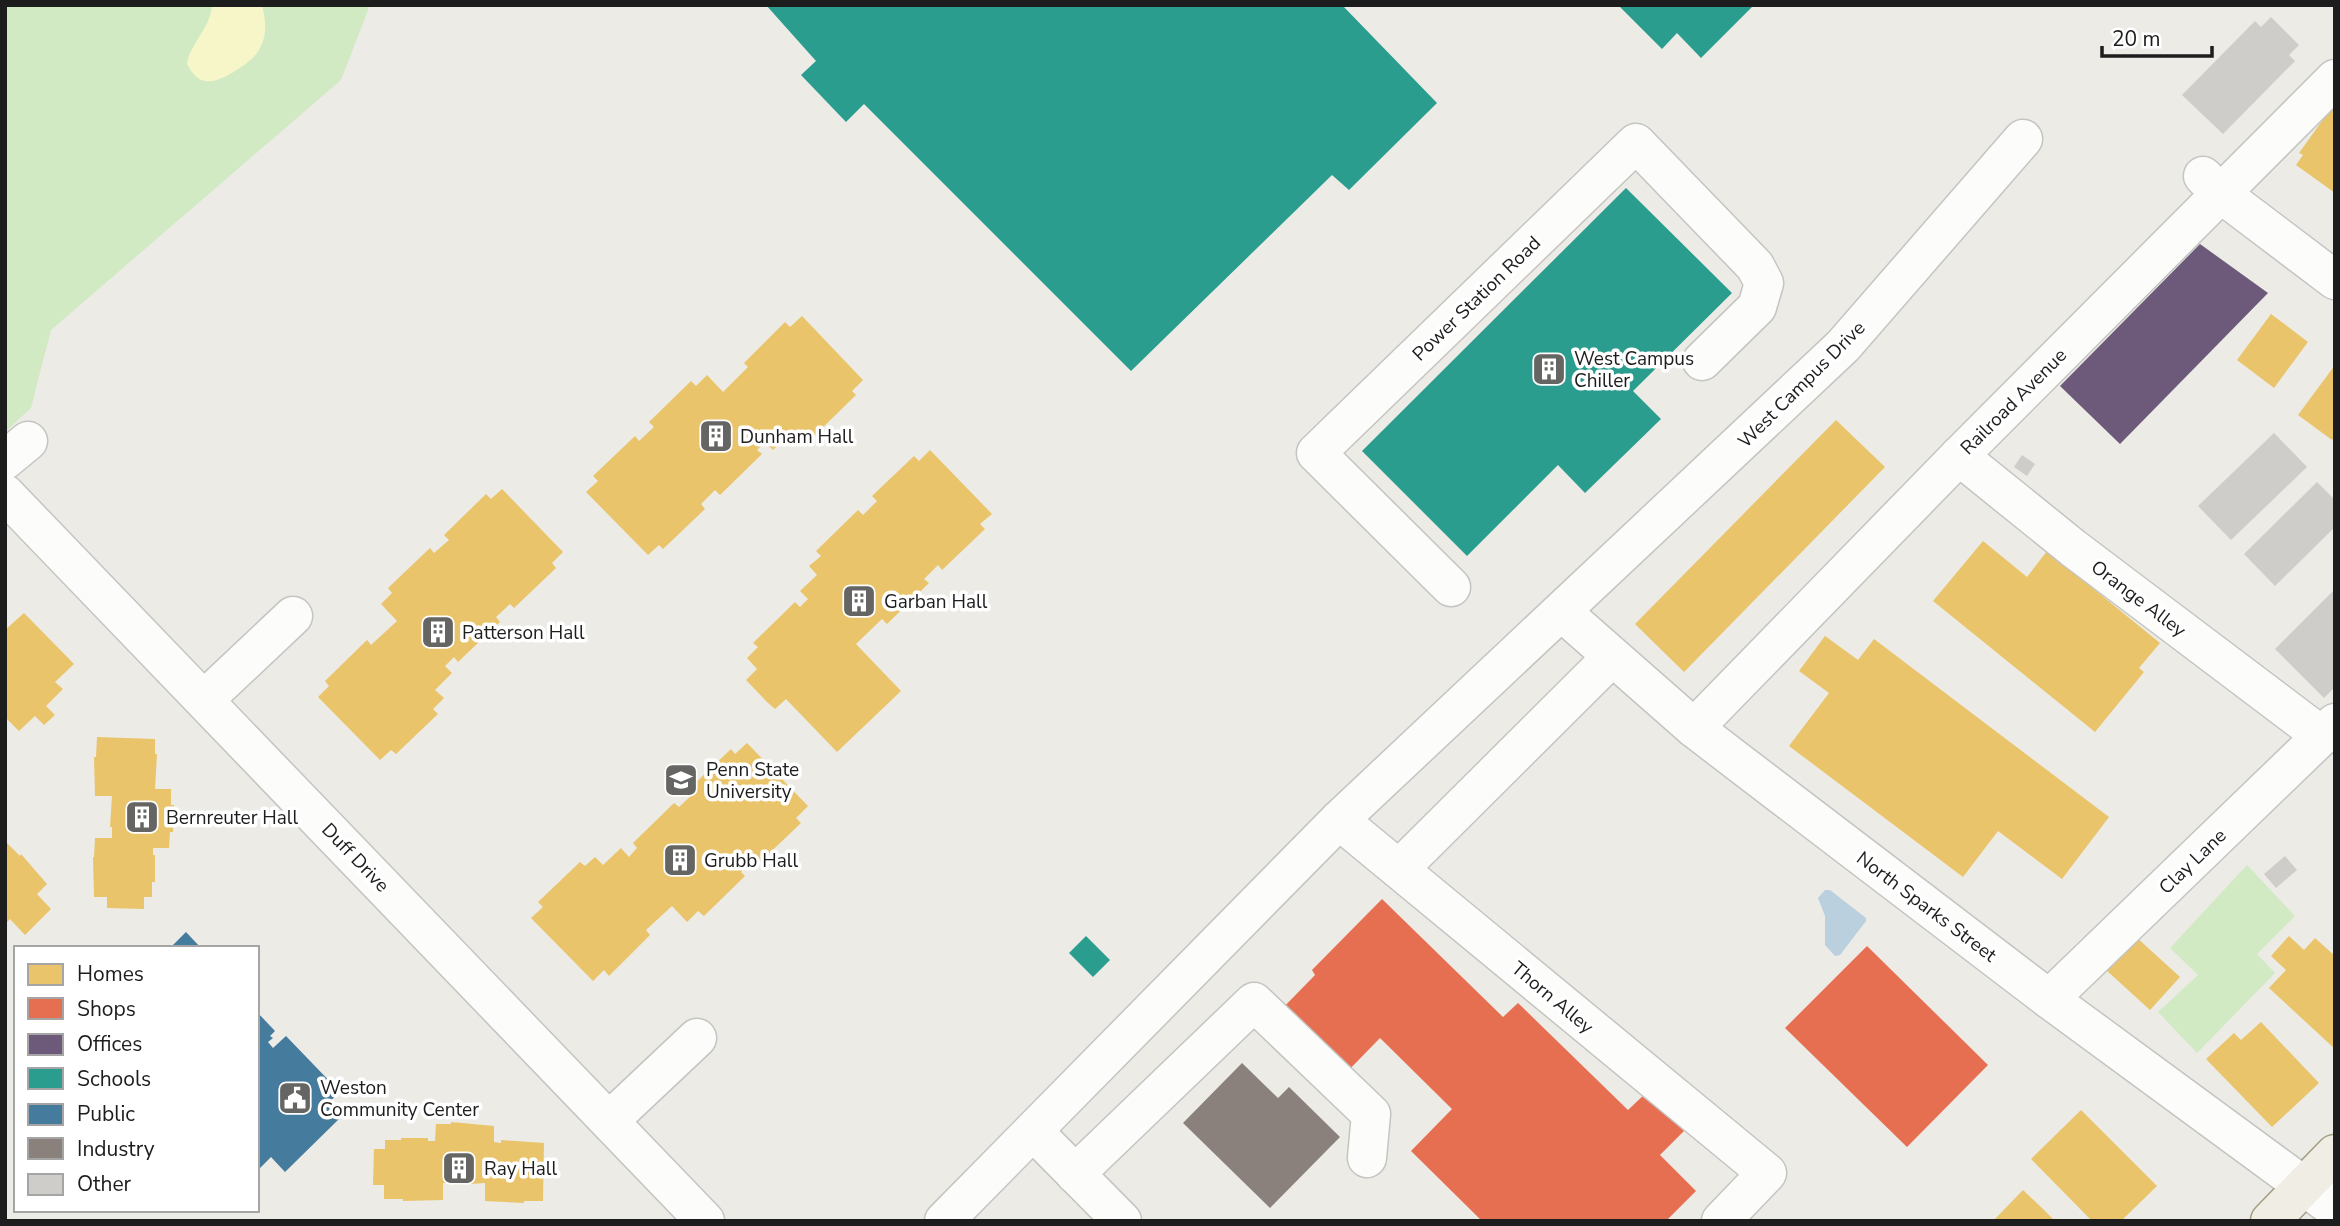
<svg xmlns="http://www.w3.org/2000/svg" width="2340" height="1226" font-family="'Nunito Sans',sans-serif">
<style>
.grass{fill:#d1eac4}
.sand{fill:#f6f6c9}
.water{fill:#bad0df}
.homes{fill:#e9c46a}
.shops{fill:#e76f51}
.offices{fill:#6d597a}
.schools{fill:#2a9d8f}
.public{fill:#457b9d}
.industry{fill:#8a817c}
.building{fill:#cecdc9}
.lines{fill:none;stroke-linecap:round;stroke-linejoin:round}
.minor-casing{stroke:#c4c4c2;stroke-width:41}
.major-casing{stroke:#a29e82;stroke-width:41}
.minor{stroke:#fcfcfb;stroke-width:38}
.major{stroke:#f0eee4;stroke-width:38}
.labels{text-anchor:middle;stroke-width:7;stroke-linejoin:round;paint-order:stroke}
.street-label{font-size:19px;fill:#1d1d1d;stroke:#fff}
.poi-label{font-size:19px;fill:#1d1d1d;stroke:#fff;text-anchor:start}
</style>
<rect width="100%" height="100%" fill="#ecebe6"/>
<!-- grass -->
<g class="grass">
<polygon points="5,5 370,5 341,80 51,330 31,408 5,432"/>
<polygon points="2247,865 2295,916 2257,954 2275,973 2197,1053 2158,1012 2198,975 2170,948"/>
</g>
<!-- sand -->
<path class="sand" d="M212 5H262C266 21 268 38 257 53 251 61 240 68 232 73 212 84 199 87 187 64 190 43 210 30 212 5Z"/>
<!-- water -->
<polygon class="water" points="1825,890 1830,890 1866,918 1866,921 1840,955 1835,956 1825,945 1825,916 1818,898"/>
<!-- homes -->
<g class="homes">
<polygon points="2332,107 2335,109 2335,193 2296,165 2303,155 2299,153"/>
<polygon points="2271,314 2308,342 2274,388 2237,360"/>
<polygon points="802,316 863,380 852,391 856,395 814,436 809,431 798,442 790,433 773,450 765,442 757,450 762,454 720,495 715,490 701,504 705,509 663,549 659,545 648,555 586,492 598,481 593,476 635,436 639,441 654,427 649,422 691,381 696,386 707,375 723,392 748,367 744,363 785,322 790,327"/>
<polygon points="2335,365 2335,436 2332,440 2298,415"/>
<polygon points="1836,420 1885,467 1684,672 1635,624"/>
<polygon points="930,450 992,514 980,524 985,529 942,570 938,565 924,579 929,583 887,624 882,619 856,644 901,691 837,752 786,699 775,709 767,702 746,680 757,669 747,658 758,647 753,643 795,602 800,607 808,599 800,591 817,575 809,566 821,556 816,551 858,510 863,515 877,501 872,496 914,456 919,461"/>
<polygon points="502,489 563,552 552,563 556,568 514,608 510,604 496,617 500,622 458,662 454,657 445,666 452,673 435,690 444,698 433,709 438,714 396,754 391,750 380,760 318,697 329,686 325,681 367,640 371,645 397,621 381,604 392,593 388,588 430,548 434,553 449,540 444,535 486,494 491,499"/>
<polygon points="1983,541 2027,577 2047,551 2160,643 2139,668 2144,672 2095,732 1933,601"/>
<polygon points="24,613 74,664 55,682 63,689 46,706 55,715 44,725 35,716 19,731 5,717 5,630"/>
<polygon points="1825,636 1858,660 1874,639 2109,817 2062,879 1998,831 1963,877 1789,746 1829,693 1799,671"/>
<polygon points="97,737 155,739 155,754 157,754 155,789 171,789 171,805 174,805 173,832 170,832 169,848 153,848 153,855 155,855 155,882 152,882 152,897 144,897 144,909 107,908 107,897 94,897 93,857 94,857 95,838 112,838 112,827 110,827 112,796 95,796 94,757 96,757"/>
<polygon points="747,743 808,806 796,818 801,823 759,863 755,858 741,872 745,876 704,916 698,911 687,922 672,906 646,930 650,935 609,976 604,970 593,981 531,918 543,907 538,902 580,862 585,866 595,857 603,865 621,848 629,857 637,848 633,843 674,803 679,807 693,794 689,789 731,749 735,754"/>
<polygon points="5,841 20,856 21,854 47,884 37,894 51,909 25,935 10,919 5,924"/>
<polygon points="2135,936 2180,977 2150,1010 2105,969"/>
<polygon points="2289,936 2304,950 2315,938 2335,956 2335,1049 2269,988 2286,970 2271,956"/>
<polygon points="2261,1022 2319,1083 2272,1127 2206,1059 2234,1033 2241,1040"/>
<polygon points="2081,1110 2157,1186 2121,1221 2092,1221 2031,1159"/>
<polygon points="451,1122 494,1126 494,1142 501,1143 501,1140 544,1143 543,1201 524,1201 524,1203 485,1201 485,1183 454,1185 454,1183 443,1183 443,1200 403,1201 403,1199 384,1199 384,1185 373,1185 374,1149 385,1149 385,1140 401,1140 401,1138 428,1138 428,1141 435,1141 436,1124 451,1124"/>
<polygon points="2023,1190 2042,1208 2055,1221 1993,1221"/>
</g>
<!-- shops -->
<g class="shops">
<polygon points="1382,899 1503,1017 1518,1003 1628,1110 1646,1093 1684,1131 1660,1155 1696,1191 1666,1221 1482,1221 1411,1151 1452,1109 1380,1038 1342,1077 1277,1014 1315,975 1312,970"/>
<polygon points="1867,946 1988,1065 1907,1147 1785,1028"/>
</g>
<!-- offices -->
<polygon class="offices" points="2200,244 2268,293 2120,444 2060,386"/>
<!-- schools -->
<g class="schools">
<polygon points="766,5 1342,5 1437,103 1349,190 1332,175 1131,371 864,104 846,122 801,75 816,61"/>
<polygon points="1618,5 1754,5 1701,58 1677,33 1662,49"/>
<polygon points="1626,188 1732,293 1633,391 1661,419 1585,493 1558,465 1467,556 1362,451"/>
<polygon points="1086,936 1110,960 1093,977 1069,953"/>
</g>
<!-- public -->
<g class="public">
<polygon points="186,932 201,948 170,948"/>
<polygon points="257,1012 275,1031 270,1036 273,1038 268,1042 273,1048 286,1036 340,1092 327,1104 340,1118 285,1172 271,1157 257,1171"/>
</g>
<!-- industry -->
<polygon class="industry" points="1242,1063 1278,1098 1289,1087 1340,1137 1270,1208 1183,1123"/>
<!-- building -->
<g class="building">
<polygon points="2271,17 2299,45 2289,55 2295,61 2223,134 2182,95 2255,21 2261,27"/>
<polygon points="2274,433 2307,467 2231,540 2198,506"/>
<polygon points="2022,455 2035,464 2027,476 2014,467"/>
<polygon points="2317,482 2335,500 2335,527 2275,586 2244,554"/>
<polygon points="2335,589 2335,687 2324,698 2275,649"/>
<polygon points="2285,856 2297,870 2276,888 2264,874"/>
</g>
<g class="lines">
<!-- minor casing -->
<g class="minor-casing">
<g id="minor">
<polyline points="2203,176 2220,193 2335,280"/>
<polyline points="1959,456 2073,548 2322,736"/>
<polyline points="5,460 28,441"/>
<polyline points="5,494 705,1221"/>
<polyline points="1451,587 1316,453 1636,143 1755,266 1764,283 1757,307 1702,361"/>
<polyline points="1562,612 1694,728 1733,758 2049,999 2335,1209"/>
<polyline points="205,699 293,616"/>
<polyline points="1694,728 1959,456 2335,79"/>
<polyline points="1339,820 1767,1173 1721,1221"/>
<polyline points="1399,869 1612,657"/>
<polyline points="2049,999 2335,723"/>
<polyline points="610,1120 697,1038"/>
<polyline points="1034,1132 1122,1221"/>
<polyline points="1075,1174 1254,1002 1371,1114 1367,1158"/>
<polyline points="944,1221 1339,820 1843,346 2023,139"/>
</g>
</g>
<!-- major casing -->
<g class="major-casing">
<polyline id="major" points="2270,1221 2335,1154"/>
</g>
<!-- minor -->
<use href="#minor" class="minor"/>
<!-- major -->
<use href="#major" class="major"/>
</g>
<!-- icons -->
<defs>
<g id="building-square" transform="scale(1.75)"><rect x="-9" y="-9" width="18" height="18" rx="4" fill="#656563" stroke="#fff"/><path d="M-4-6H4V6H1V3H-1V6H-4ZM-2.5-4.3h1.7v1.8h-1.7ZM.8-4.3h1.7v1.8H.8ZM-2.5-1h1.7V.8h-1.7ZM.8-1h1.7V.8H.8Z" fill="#fff"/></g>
<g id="university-square" transform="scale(1.75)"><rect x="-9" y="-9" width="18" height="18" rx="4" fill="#656563" stroke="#fff"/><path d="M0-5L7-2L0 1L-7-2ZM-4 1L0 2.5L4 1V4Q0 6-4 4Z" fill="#fff"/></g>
<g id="civic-square" transform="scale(1.75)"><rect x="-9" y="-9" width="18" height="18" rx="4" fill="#656563" stroke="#fff"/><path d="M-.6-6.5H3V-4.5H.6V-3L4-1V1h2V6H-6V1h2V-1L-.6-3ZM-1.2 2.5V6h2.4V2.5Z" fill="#fff"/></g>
</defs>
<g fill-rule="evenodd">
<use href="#building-square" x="1549" y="369"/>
<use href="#building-square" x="716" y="436"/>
<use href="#building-square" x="859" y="601"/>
<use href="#building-square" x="438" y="632"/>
<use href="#university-square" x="681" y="780"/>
<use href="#building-square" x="142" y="817"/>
<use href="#building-square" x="680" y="860"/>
<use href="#civic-square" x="295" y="1098"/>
<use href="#building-square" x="459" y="1168"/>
</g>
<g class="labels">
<!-- street labels -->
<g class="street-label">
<text transform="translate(1476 298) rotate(-44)" y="7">Power Station Road</text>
<text transform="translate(1801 384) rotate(-45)" y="7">West Campus Drive</text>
<text transform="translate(2013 401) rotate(-45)" y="7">Railroad Avenue</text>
<text transform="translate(2139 598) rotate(37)" y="7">Orange Alley</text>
<text transform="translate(356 857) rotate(46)" y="7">Duff Drive</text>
<text transform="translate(2192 861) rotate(-44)" y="7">Clay Lane</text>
<text transform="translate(1927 906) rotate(37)" y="7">North Sparks Street</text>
<text transform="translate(1553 997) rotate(40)" y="7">Thorn Alley</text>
</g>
<!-- poi labels -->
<g class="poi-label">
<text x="1574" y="365">West Campus<tspan x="1574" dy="22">Chiller</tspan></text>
<text x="740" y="443">Dunham Hall</text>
<text x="884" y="608">Garban Hall</text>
<text x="462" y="639">Patterson Hall</text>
<text x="706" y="776">Penn State<tspan x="706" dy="22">University</tspan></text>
<text x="166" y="824">Bernreuter Hall</text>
<text x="704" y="867">Grubb Hall</text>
<text x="320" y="1094">Weston<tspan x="320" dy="22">Community Center</tspan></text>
<text x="484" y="1175">Ray Hall</text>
</g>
</g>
<!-- border -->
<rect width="2340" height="1226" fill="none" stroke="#1d1d1d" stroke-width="14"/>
<!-- legend -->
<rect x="14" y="946" width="245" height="266" fill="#ffffff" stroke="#a5a5a5" stroke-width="2"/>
<rect x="28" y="964" width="35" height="21" fill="#e9c46a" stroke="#a5a5a5" stroke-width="2"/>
<text x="77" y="981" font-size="21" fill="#1d1d1d">Homes</text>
<rect x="28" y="998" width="35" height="21" fill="#e76f51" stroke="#a5a5a5" stroke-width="2"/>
<text x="77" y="1016" font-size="21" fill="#1d1d1d">Shops</text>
<rect x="28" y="1034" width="35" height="21" fill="#6d597a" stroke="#a5a5a5" stroke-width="2"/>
<text x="77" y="1051" font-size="21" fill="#1d1d1d">Offices</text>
<rect x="28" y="1068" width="35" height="21" fill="#2a9d8f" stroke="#a5a5a5" stroke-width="2"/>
<text x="77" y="1086" font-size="21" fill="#1d1d1d">Schools</text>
<rect x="28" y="1104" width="35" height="21" fill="#457b9d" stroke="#a5a5a5" stroke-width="2"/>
<text x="77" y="1121" font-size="21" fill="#1d1d1d">Public</text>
<rect x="28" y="1138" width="35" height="21" fill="#8a817c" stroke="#a5a5a5" stroke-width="2"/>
<text x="77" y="1156" font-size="21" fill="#1d1d1d">Industry</text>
<rect x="28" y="1174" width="35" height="21" fill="#cecdc9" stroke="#a5a5a5" stroke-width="2"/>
<text x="77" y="1191" font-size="21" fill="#1d1d1d">Other</text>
<!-- scale -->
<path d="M2102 46v10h110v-10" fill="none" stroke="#1d1d1d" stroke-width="3.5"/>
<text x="2112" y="46" font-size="21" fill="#1d1d1d" stroke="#ffffff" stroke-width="5" paint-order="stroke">20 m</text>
</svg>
